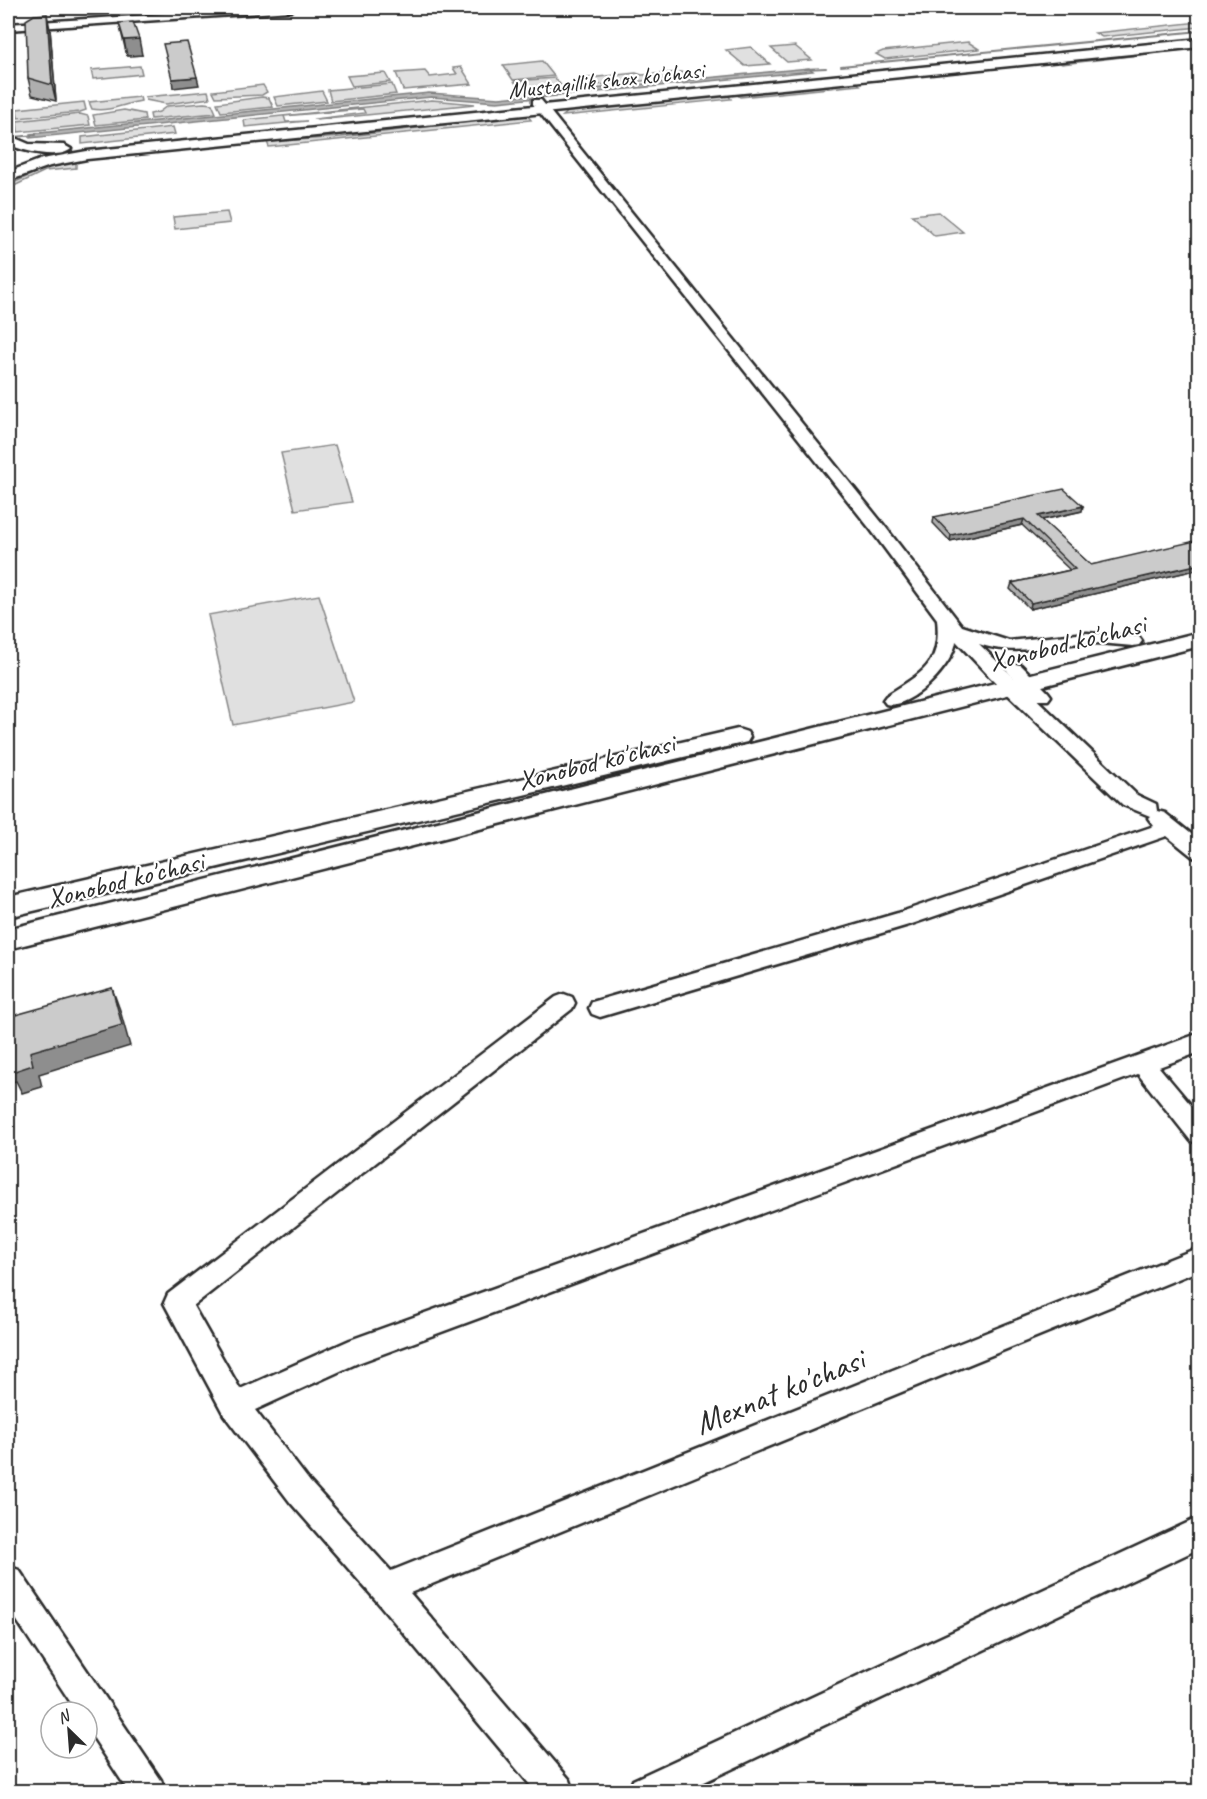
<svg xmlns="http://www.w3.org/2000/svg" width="1207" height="1799" font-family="Caveat,sans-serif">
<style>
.green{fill:#e0e0e0;stroke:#868686;stroke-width:1.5}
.water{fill:#b6b6b6;stroke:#7e7e7e;stroke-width:1.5}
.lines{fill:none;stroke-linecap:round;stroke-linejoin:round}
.stream{stroke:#7e7e7e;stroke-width:2}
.minor-casing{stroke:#2b2b2b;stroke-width:5}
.major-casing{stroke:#2b2b2b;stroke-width:5}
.minor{fill:#fff;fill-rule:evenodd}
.major{fill:#fff;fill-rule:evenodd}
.wall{fill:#afafaf;stroke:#2b2b2b;stroke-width:1.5}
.shaded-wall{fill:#8e8e8e;stroke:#2b2b2b;stroke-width:1.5}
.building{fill:#cbcbcb;stroke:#2b2b2b;stroke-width:1.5}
.labels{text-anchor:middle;stroke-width:4.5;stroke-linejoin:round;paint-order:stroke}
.far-street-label{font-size:24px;fill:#2b2b2b;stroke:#fff}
.street-label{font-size:28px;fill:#2b2b2b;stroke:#fff}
.near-street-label{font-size:33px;fill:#2b2b2b;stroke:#fff}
</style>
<rect width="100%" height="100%" fill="#fff"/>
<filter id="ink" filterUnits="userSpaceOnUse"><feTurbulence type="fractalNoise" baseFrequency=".0167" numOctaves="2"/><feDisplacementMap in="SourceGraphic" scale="12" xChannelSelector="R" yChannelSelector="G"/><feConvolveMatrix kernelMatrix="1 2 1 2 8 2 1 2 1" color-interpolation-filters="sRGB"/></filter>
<g filter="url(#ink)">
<!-- green -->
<g class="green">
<polygon points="1199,22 1199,27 1102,37 1095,33"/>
<polygon points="968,42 979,49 885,59 876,54 883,51"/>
<polygon points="795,46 812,60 787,62 771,48"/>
<polygon points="751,47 770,64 745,66 726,50"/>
<polygon points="1199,48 1062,64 1058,62 1191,48"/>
<polygon points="542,61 554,76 513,80 503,65"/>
<polygon points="140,66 142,74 93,79 91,70"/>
<polygon points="461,67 472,84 403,90 396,73 425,71 430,77 457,74 453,68"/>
<polygon points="681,72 687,77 575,87 572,85 579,79 636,73 642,75"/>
<polygon points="385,73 390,82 352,86 347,76"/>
<polygon points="555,78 563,88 522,92 514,81"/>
<polygon points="856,82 860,85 740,97 736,94"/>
<polygon points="392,84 396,94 331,101 328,90"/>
<polygon points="263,85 267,92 262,95 216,97 213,91"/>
<polygon points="208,91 210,98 166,104 146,100 145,97"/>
<polygon points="322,91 327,101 278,106 274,97"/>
<polygon points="728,95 731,99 563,116 569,111"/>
<path d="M140 97 141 101C123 104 110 112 92 109L89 102Z"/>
<polygon points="262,97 269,98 273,107 221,112 217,103"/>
<polygon points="432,100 475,104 317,120 315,119 365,113 363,109 284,116 286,122 307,121 245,127 244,120"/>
<polygon points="84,102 86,110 80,112 18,118 17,109"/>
<polygon points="204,103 212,104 216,113 151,119 150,114 159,112 167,106"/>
<polygon points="124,110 144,114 145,120 96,125 93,115"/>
<polygon points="80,114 88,116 90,125 18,132 17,121"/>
<polygon points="527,115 531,120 269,147 267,142 341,137"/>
<polygon points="173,127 175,134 82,144 82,137"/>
<polygon points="76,161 76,168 45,171 14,186 14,220 8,221 8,189 11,184 52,165"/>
<polygon points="227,212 230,223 175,229 173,217"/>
<polygon points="939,212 963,232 935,236 912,215"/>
<polygon points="335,445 352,502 295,510 281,453"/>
<polygon points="319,595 354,702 233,725 208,615"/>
</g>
<!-- water -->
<polygon class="water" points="809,68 813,71 497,102 431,97 30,138 30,134 429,93 499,98"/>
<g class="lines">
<!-- stream -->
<g class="stream">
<polyline points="841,66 1200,31"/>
<polyline points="804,69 826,68"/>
<polyline points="14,137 36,135"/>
</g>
<!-- minor casing -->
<g class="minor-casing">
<g id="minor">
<polygon points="259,8 295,8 291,11 8,30 8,24"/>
<path d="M533 100H541L883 524 962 626 1009 641 1087 633 1139 637 1142 641 1139 645 1133 646C1116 645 1098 642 1081 643 1045 646 1015 656 979 644L1137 795 1156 804 1157 811 1165 813 1200 841V859L1193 857 1167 836 912 924 600 1017 592 1014 589 1008 592 1002 898 913 1154 826 1148 818 1150 816 1123 805 990 677 956 641C954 665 910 710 886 704L883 700 886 696C921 673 942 666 937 619L871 530 533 104Z"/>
<polygon points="1015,664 1021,665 1048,692 1051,696 1048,700 1036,700 1009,673 1006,669 1009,665"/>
<polygon points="564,994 572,997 575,1003 572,1009 193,1306 240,1389 350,1340 1200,1033 1200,1052 1159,1067 1200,1116 1200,1144 1191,1141 1138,1074 358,1363 255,1410 310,1482 391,1571 1200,1247 1200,1270 410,1593 570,1780 574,1792 536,1792 375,1599 290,1502 224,1415 164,1303 168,1294 556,997"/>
<polygon points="1200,1517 1200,1548 683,1792 629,1792 633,1780"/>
<polygon points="8,1566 19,1570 161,1780 165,1792 129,1792 87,1728 87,1712 77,1712 8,1607"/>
</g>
</g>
<!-- major casing -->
<g class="major-casing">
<g id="major">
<polygon points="1200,39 1200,47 87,159 50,166 8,181 8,172 42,159 87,151"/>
<path d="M8 135 29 144 64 145 71 149C59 160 21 151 8 144Z"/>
<polygon points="1200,632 1200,646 8,949 8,929"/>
<polygon points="738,729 747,732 750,737 747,742 8,917 8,897"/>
</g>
</g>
<!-- minor -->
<use href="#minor" class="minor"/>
<!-- major -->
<use href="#major" class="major"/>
</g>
<!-- wall -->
<g class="wall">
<polygon points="119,23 142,55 127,56"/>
<polygon points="50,29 56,101 32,95 28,78"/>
<polygon points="1082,511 1042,520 1091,565 1200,545 1200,569 1030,609 1010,589 1012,583 1070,570 1022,525 950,541 933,523 934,517"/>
</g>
<!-- shaded-wall -->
<g class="shaded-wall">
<polygon points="47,14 50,29 56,101 52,85"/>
<polygon points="139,39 142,55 127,56 124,40"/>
<polygon points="197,77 199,85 173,88 172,79"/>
<polygon points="1083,506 1082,511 1037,521 1038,516"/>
<polygon points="1024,519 1022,525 950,541 951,535"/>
<polygon points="1200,564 1200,569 1030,609 1031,603"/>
<polygon points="112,988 120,1010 130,1046 39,1074 42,1087 22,1093 16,1081 8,1083 8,1058 30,1052"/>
</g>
<!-- building -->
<g class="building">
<polygon points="47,14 52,85 28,78 26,20 34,15"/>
<polygon points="133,22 139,39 124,40 119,23"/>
<polygon points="187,42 197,77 172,79 163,44"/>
<polygon points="1064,489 1083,506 1038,516 1091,565 1195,541 1200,545 1200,564 1031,603 1012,583 1075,569 1024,519 951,535 934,517"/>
<polygon points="112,988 122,1025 30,1052 33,1065 12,1072 9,1058 8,1058 8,1023 12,1016"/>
</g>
</g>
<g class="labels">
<!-- far-street labels -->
<g class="far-street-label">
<text transform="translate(606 80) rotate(-6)" y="8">Mustaqillik shox ko'chasi</text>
</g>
<!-- street labels -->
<g class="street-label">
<text transform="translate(1067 642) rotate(-14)" y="10">Xonobod ko'chasi</text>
<text transform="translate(596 761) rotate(-14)" y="10">Xonobod ko'chasi</text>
<text transform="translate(125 879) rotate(-14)" y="10">Xonobod ko'chasi</text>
</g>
<!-- near-street labels -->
<g class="near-street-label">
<text transform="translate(779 1390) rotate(-22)" y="12">Mexnat ko'chasi</text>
</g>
</g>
<!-- margin -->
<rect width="1207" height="1799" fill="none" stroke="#fff" stroke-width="30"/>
<rect x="15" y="15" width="1177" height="1769" fill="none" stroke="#2b2b2b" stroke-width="2" filter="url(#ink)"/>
<!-- north arrow -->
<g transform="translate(69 1730) rotate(335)"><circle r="28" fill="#ffffff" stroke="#aaaaaa" stroke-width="1.5"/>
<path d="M0-4.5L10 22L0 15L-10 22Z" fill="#2b2b2b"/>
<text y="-9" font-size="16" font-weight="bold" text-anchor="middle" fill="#2b2b2b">N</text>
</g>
</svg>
